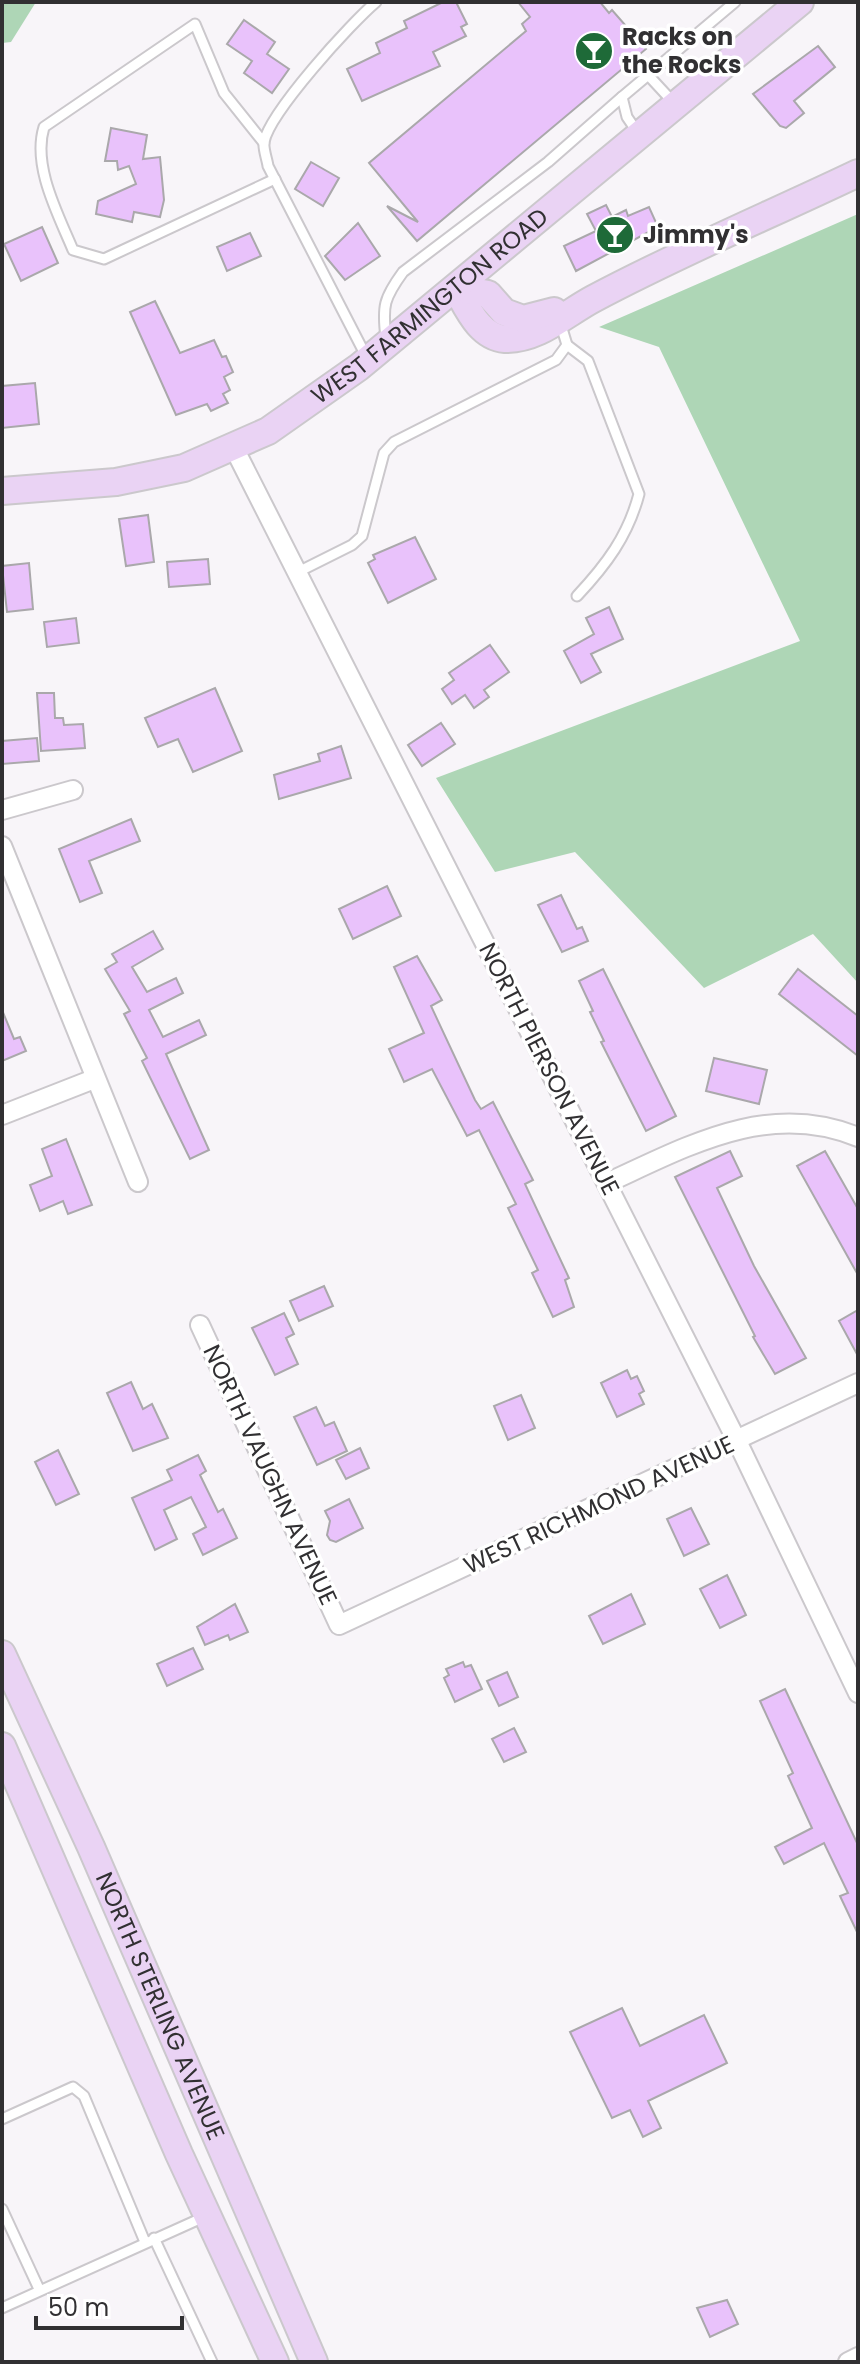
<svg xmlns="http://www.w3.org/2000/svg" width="860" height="2364" font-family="Poppins,sans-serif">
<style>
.green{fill:#aed6b6}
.building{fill:#e9c2fb;stroke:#aaa8ab;stroke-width:2}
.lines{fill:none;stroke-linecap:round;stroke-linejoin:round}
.service-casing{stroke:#cbc8cc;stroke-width:13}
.minor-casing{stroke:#cbc8cc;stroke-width:22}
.secondary-casing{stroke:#cbc8cc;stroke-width:30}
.service{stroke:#fff;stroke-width:9}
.minor{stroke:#fff;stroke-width:18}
.secondary{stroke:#ead3f4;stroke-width:26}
.labels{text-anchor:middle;stroke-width:7;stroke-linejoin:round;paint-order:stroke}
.poi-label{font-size:24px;font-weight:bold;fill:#313032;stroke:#fff;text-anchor:start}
.street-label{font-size:24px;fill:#313032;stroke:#fff}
</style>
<rect width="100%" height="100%" fill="#f8f5f9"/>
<!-- green -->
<g class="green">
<polygon points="2,2 36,2 11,42 2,43"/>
<polygon points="858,214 858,983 813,934 704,988 575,852 495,872 436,778 800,641 659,347 599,327"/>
</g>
<!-- building -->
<g class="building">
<polygon points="443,2 456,2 467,24 461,27 466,36 433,52 440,66 362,101 347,69 380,53 376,43 407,28 404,21"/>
<polygon points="518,2 600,2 609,13 612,10 646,49 417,241 387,206 418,222 369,163 526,31 522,24 530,17"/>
<polygon points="244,20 275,42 267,54 289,69 272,93 244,73 252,61 227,44"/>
<polygon points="818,46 835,67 794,101 804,113 786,128 780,126 753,94"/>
<polygon points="111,128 147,135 143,159 160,157 164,200 160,217 134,212 132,222 96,214 98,201 136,184 129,166 118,170 117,161 105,161"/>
<polygon points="311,162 339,178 323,206 295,189"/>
<polygon points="606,205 612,217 626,210 628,216 649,207 658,227 576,271 564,246 596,231 587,214"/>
<polygon points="358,223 380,256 345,280 325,256"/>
<polygon points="42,227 58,263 21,281 4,244"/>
<polygon points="250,233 261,256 227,271 217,247"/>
<polygon points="155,301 180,353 214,340 222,357 226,356 233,372 224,377 230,390 223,394 228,403 211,411 207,404 176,415 130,312"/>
<polygon points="35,383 39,424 2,428 2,386"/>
<polygon points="148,515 154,562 126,566 119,519"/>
<polygon points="415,537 436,579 388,603 368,563 375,559 373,555"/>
<polygon points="208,559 210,584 169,587 167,562"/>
<polygon points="29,563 33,609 7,612 2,566"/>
<polygon points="609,607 623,639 591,654 601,672 581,683 564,651 594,634 586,618"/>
<polygon points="76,618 79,643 47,647 44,622"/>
<polygon points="490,645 509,672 484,690 489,697 474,708 465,695 452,704 442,689 454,680 449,673"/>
<polygon points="215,688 242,751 193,772 178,739 158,747 145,718"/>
<polygon points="37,693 54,693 55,718 63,718 64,725 83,724 85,748 41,751"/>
<polygon points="441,723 455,744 422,766 408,745"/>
<polygon points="37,738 39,761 2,764 2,741"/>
<polygon points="341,746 351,778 279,799 274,775 320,761 318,754"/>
<polygon points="131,819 140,841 89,861 102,893 80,902 59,849"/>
<polygon points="387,886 401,916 353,939 339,909"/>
<polygon points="561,895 577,929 582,927 588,941 562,952 538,905"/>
<polygon points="153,931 163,949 132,967 147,992 176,978 183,993 149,1010 163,1037 199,1020 206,1035 166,1054 209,1150 190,1159 142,1061 147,1058 124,1014 130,1011 105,969 117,962 112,954"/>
<polygon points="417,956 442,1000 431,1006 475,1100 481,1109 493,1102 533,1180 525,1184 569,1278 565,1280 574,1307 553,1317 532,1273 538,1270 508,1208 516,1204 479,1130 467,1136 432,1069 404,1082 389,1049 424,1033 394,967"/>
<polygon points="603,969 676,1116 646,1131 601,1042 604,1041 590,1012 593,1011 579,981"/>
<polygon points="798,969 858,1016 858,1056 779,994"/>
<polygon points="2,1010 14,1039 20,1037 26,1051 2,1061"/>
<polygon points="714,1058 767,1070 759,1104 706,1091"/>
<polygon points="66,1139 92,1205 68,1214 63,1201 40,1211 30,1185 52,1176 42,1149"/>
<polygon points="730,1151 742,1176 717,1188 754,1266 806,1358 775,1374 753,1337 755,1336 675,1177"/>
<polygon points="825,1151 858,1209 858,1275 797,1166"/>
<polygon points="324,1286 333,1306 299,1321 290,1301"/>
<polygon points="858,1310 858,1356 839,1321"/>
<polygon points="284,1313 294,1334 286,1338 298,1364 275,1375 252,1328"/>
<polygon points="627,1370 631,1379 637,1376 644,1391 639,1394 644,1404 617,1417 601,1383"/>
<polygon points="131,1382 143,1409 152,1404 168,1438 133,1451 107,1393"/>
<polygon points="521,1395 535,1428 508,1440 494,1406"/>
<polygon points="316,1407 325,1426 334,1422 347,1451 317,1465 294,1417"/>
<polygon points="360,1448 369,1468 346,1479 336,1460"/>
<polygon points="58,1450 79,1494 56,1505 35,1462"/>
<polygon points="198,1455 206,1471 200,1475 218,1512 223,1509 237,1538 203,1555 193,1534 206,1527 191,1497 164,1510 177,1539 155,1550 132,1498 172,1480 167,1470"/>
<polygon points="349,1499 363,1528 336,1542 330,1540 327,1535 330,1521 325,1511"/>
<polygon points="691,1508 709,1544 684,1556 667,1519"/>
<polygon points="727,1575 746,1615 720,1628 700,1589"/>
<polygon points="631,1594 645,1624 603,1644 589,1616"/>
<polygon points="235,1604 248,1632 230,1640 228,1635 205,1645 197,1627"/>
<polygon points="193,1648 203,1669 167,1686 157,1664"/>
<polygon points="463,1662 465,1667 471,1665 482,1689 455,1702 444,1678 449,1675 446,1669"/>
<polygon points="507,1672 518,1697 499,1706 487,1681"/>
<polygon points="785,1689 858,1845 858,1934 840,1896 848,1893 824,1843 784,1864 775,1847 812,1828 788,1776 793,1773 760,1701"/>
<polygon points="514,1728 526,1752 504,1762 492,1739"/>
<polygon points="622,2008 640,2046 704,2015 727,2063 648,2101 661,2128 643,2137 630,2110 612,2118 570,2032"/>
<polygon points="727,2300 738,2324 710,2337 697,2308"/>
</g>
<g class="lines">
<!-- service casing -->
<g class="service-casing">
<g id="service">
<polyline points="648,75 673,102"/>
<polyline points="638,133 627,117 622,97 735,2"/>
<path d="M264 143 224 93 195 24 44 127C32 166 58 214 73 250L104 259 275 179"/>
<path d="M386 338C382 306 384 298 403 272L548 162 622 97"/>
<path d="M567 345 588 361 639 494C628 536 606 565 577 596"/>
<path d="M366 356 268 166C267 159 263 149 264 142 270 112 351 23 376 2"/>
<polyline points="296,573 352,545 362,536 384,453 394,442 556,360 567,345 560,322"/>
<polyline points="2,2119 73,2087 84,2096 145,2242"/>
<polyline points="2,2209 39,2289"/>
<polyline points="154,2238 212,2362"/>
<polyline points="2,2308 204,2217"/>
</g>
</g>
<!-- minor casing -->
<g class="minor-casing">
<g id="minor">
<polyline points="234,448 737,1441 858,1693"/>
<polyline points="2,810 73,790"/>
<polyline points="2,846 138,1182"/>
<polyline points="2,1115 94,1079"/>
<path d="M607 1183C688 1146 768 1100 858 1137"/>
<polyline points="200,1325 339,1625 858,1383"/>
<polyline points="848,2362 858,2357"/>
</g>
</g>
<!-- secondary casing -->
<g class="secondary-casing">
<g id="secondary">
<path d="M456 288C467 307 479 337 505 339 538 340 565 314 593 299 679 253 770 215 858 173"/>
<polyline points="456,288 488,294 504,312 523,319 554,311"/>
<path id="s1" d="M2 491 116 482 184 468 268 431 359 367 800 2"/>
<path id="s2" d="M2 1654 91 1847 314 2362"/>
<polyline points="2,1746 179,2154 275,2362"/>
</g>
</g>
<!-- service -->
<use href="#service" class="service"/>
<!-- minor -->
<use href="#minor" class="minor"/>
<!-- secondary -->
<use href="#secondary" class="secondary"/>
</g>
<!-- icons -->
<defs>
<g id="bar-disc" transform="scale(2)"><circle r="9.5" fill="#1e6a38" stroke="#fff"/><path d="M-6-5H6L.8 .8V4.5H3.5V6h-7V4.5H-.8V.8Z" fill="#fff"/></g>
</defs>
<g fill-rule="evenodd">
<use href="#bar-disc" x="594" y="51"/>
<use href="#bar-disc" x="615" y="235"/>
</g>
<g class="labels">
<!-- poi labels -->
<g class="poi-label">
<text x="622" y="45">Racks on<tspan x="622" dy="28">the Rocks</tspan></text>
<text x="643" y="243">Jimmy's</text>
</g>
<!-- street labels -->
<g class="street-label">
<text dy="8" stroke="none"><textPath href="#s1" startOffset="480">WEST FARMINGTON ROAD</textPath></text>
<text transform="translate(549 1069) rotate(63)" y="8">NORTH PIERSON AVENUE</text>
<text transform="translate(270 1475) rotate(65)" y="8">NORTH VAUGHN AVENUE</text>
<text transform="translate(599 1505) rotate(-25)" y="8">WEST RICHMOND AVENUE</text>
<text dy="8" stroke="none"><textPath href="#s2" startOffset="386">NORTH STERLING AVENUE</textPath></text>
</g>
</g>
<!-- border -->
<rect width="860" height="2364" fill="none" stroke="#313032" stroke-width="8"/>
<!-- scale -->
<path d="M36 2316v12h146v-12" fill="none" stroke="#313032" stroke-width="4"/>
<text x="48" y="2316" font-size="24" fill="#313032" stroke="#ffffff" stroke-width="6" paint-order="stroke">50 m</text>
</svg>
